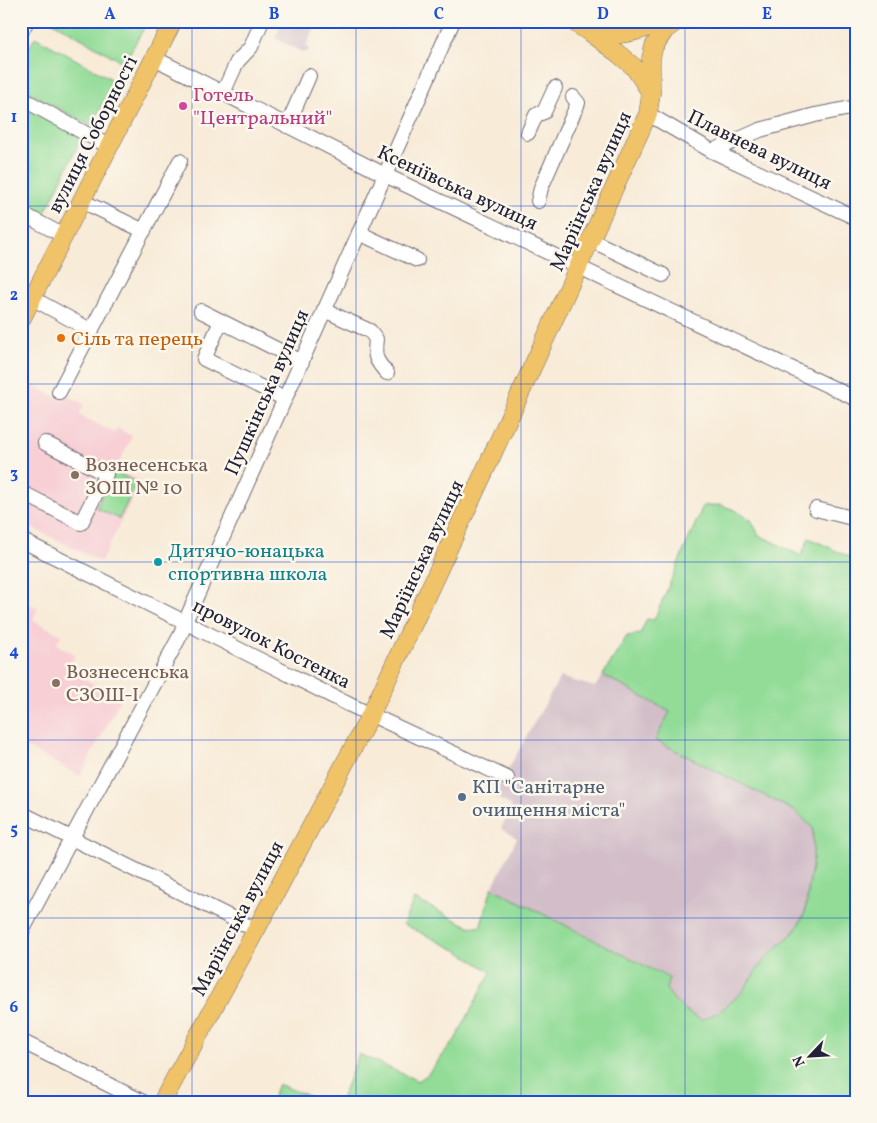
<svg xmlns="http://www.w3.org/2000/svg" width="877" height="1123" font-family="Vollkorn,serif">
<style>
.built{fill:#f7cfd5}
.industrial{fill:#d2bdc8}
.green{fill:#92dc97;stroke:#5a7f69}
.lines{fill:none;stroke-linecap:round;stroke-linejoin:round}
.minor-casing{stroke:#6d6872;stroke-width:16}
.major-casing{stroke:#6d6872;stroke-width:19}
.minor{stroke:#fff;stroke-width:14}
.major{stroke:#f0c369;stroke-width:18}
.grid{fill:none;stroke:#1d4ed8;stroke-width:1;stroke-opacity:0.55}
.hotel-dot{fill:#d1479c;stroke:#fbf7ec;stroke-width:2}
.food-dot{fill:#e8710a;stroke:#fbf7ec;stroke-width:2}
.education-dot{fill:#8d6e63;stroke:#fbf7ec;stroke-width:2}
.culture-dot{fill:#0f9aa8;stroke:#fbf7ec;stroke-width:2}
.service-dot{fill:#5c6f8a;stroke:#fbf7ec;stroke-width:2}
.labels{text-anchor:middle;stroke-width:5;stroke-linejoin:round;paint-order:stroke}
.hotel-label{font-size:20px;fill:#b23c85;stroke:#fbf7ec;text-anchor:start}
.street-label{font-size:20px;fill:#22223b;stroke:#fbf7ec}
.food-label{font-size:20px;fill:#c56008;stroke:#fbf7ec;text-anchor:start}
.education-label{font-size:20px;fill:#785e54;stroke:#fbf7ec;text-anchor:start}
.culture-label{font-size:20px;fill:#0d838f;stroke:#fbf7ec;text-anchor:start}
.service-label{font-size:20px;fill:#4e5e75;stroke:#fbf7ec;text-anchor:start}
.neatline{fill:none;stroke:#1d4ed8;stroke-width:2}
.grid-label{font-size:16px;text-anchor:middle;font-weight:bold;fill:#1d4ed8}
</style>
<rect width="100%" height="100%" fill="#fbf7ec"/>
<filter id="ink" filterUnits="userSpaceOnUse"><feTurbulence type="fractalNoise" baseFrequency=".02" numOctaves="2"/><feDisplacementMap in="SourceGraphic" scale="10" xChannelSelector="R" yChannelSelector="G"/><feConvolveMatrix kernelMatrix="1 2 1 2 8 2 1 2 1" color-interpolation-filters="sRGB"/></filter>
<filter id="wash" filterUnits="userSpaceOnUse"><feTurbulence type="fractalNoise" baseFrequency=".0096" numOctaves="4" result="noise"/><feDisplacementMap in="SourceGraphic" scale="20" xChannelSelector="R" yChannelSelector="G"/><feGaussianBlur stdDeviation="1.12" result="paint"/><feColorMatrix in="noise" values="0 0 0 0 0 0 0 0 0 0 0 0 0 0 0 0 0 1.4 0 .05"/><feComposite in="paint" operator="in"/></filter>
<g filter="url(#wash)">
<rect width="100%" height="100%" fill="#f8ebd8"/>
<!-- built -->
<g class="built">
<polygon points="27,382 61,400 64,394 84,404 79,415 115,433 117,428 132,436 116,469 141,481 101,562 21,522 21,392"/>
<polygon points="24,601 38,608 33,620 61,635 56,644 75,655 67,670 121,699 80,776 22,745 21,747 21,606"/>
</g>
<!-- industrial -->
<g class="industrial">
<polygon points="283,21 316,21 314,29 306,46 309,48 308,51 304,53 275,38"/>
<polygon points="603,675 670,712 655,740 795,811 813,828 813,859 805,913 795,931 766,958 754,974 742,992 730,1003 719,1012 702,1020 689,1014 676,1002 666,989 669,977 492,888 517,838 501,829 512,806 493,796 560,677 595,687"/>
</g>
<!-- green -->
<g class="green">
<polygon points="51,21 148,21 124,63"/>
<polygon points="35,37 115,81 91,126 21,88 21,56 26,54"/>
<polygon points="21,101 83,135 42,219 21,208"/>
<polygon points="114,471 137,483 119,519 96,508"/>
<path d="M720 505 735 510 751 520 759 535 801 556 809 538 856 560V574L852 582 856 584V1102H340L359 1054 418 1081 427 1075 455 1040 491 972 460 952 403 924 414 899 468 926 480 927 492 888 669 978 666 989C677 1004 684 1012 702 1020L719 1012 730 1003 742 992 754 974 766 958 795 931 805 913 813 859V828L795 811 655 740 670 712 603 675 627 636 640 634 647 619 654 620 703 506Z"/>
<polygon points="278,1084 323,1102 271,1102"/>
</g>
</g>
<g filter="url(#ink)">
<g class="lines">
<!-- minor casing -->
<g class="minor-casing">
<g id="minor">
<polyline points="21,32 27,21"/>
<polyline points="154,58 385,175 856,399"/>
<polyline points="223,93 237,62 251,47 262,21"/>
<polyline points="21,98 110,147"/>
<polyline points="648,114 712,151 856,218"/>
<polyline points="287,126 309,76"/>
<polyline points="528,133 536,115 544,112 555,88"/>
<polyline points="712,151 760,130 815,115 856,107"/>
<polyline points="82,201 144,231"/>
<polyline points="538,201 541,188 578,103 573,97"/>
<polyline points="21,213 64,236"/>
<polyline points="359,233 417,260"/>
<polyline points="591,240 663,275"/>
<polyline points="32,298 92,331"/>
<path d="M324 310 370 331 376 339C374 356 375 360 387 373"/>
<polyline points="201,311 302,362"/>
<polyline points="221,321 204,359 285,399"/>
<polyline points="59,392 180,161"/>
<polyline points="21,492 81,523 106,474 45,443"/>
<polyline points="816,509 856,519"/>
<polyline points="21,540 350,705 507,778"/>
<polyline points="21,813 256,930"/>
<polyline points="21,933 181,634 185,622 385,175 453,21"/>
<polyline points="21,1041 143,1102"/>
</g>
</g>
<!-- major casing -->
<g class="major-casing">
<g id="major">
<path d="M573 21C577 24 582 28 586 30 613 41 642 30 667 21"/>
<polyline points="590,33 616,52 634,67 651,93"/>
<polyline points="21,320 173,21"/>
<polyline points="162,1102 256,930 371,714 488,464 648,114 651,93 651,58 654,46 665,30 677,21"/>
</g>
</g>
<!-- minor -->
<use href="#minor" class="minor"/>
<!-- major -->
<use href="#major" class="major"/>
</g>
</g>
<!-- grid -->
<path class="grid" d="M192 21V1102M356 21V1102M521 21V1102M685 21V1102M21 206H856M21 384H856M21 562H856M21 740H856M21 918H856"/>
<!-- markers -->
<circle class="hotel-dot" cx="183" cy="106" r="5"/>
<circle class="food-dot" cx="61" cy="338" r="5"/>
<g class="education-dot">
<circle cx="75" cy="475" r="5"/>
<circle cx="56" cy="683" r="5"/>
</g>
<circle class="culture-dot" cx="158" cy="562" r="5"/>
<circle class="service-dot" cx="462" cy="797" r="5"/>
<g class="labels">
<!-- hotel labels -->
<g class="hotel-label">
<text x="193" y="101">Готель<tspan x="193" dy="23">"Центральний"</tspan></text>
</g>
<!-- street labels -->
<g class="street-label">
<text transform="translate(92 134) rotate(-63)" y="7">вулиця Соборності</text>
<text transform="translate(760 149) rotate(26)" y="7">Плавнева вулиця</text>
<text transform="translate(458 187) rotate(25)" y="7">Ксеніївська вулиця</text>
<text transform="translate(590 191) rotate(-66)" y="7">Маріїнська вулиця</text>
<text transform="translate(266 392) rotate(-66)" y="7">Пушкінська вулиця</text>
<text transform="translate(421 559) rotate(-65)" y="7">Маріїнська вулиця</text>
<text transform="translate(272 643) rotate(27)" y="7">провулок Костенка</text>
<text transform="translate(237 918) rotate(-62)" y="7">Маріїнська вулиця</text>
</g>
<!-- food labels -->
<g class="food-label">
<text x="71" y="345">Сіль та перець</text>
</g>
<!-- education labels -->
<g class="education-label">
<text x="85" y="471">Вознесенська<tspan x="85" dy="23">ЗОШ № 10</tspan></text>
<text x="66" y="678">Вознесенська<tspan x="66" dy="23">СЗОШ-І</tspan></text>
</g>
<!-- culture labels -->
<g class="culture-label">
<text x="168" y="557">Дитячо-юнацька<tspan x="168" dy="23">спортивна школа</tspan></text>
</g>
<!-- service labels -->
<g class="service-label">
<text x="472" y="793">КП "Санітарне<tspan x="472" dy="23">очищення міста"</tspan></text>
</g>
</g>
<!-- margin -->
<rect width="877" height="1123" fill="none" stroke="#fbf7ec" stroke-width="55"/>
<!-- north arrow -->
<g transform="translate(810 1056) rotate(245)" stroke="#fbf7ec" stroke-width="4" paint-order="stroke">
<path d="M0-4L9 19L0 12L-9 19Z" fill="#22223b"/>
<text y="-8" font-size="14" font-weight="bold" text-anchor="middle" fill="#22223b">N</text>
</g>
<rect x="28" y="28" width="822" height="1068" class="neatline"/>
<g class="grid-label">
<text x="110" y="19">A</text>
<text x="274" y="19">B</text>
<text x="439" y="19">C</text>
<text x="603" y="19">D</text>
<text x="767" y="19">E</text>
<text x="14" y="122">1</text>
<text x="14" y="300">2</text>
<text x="14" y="478">3</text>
<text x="14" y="656">4</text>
<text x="14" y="834">5</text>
<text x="14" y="1012">6</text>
</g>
</svg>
